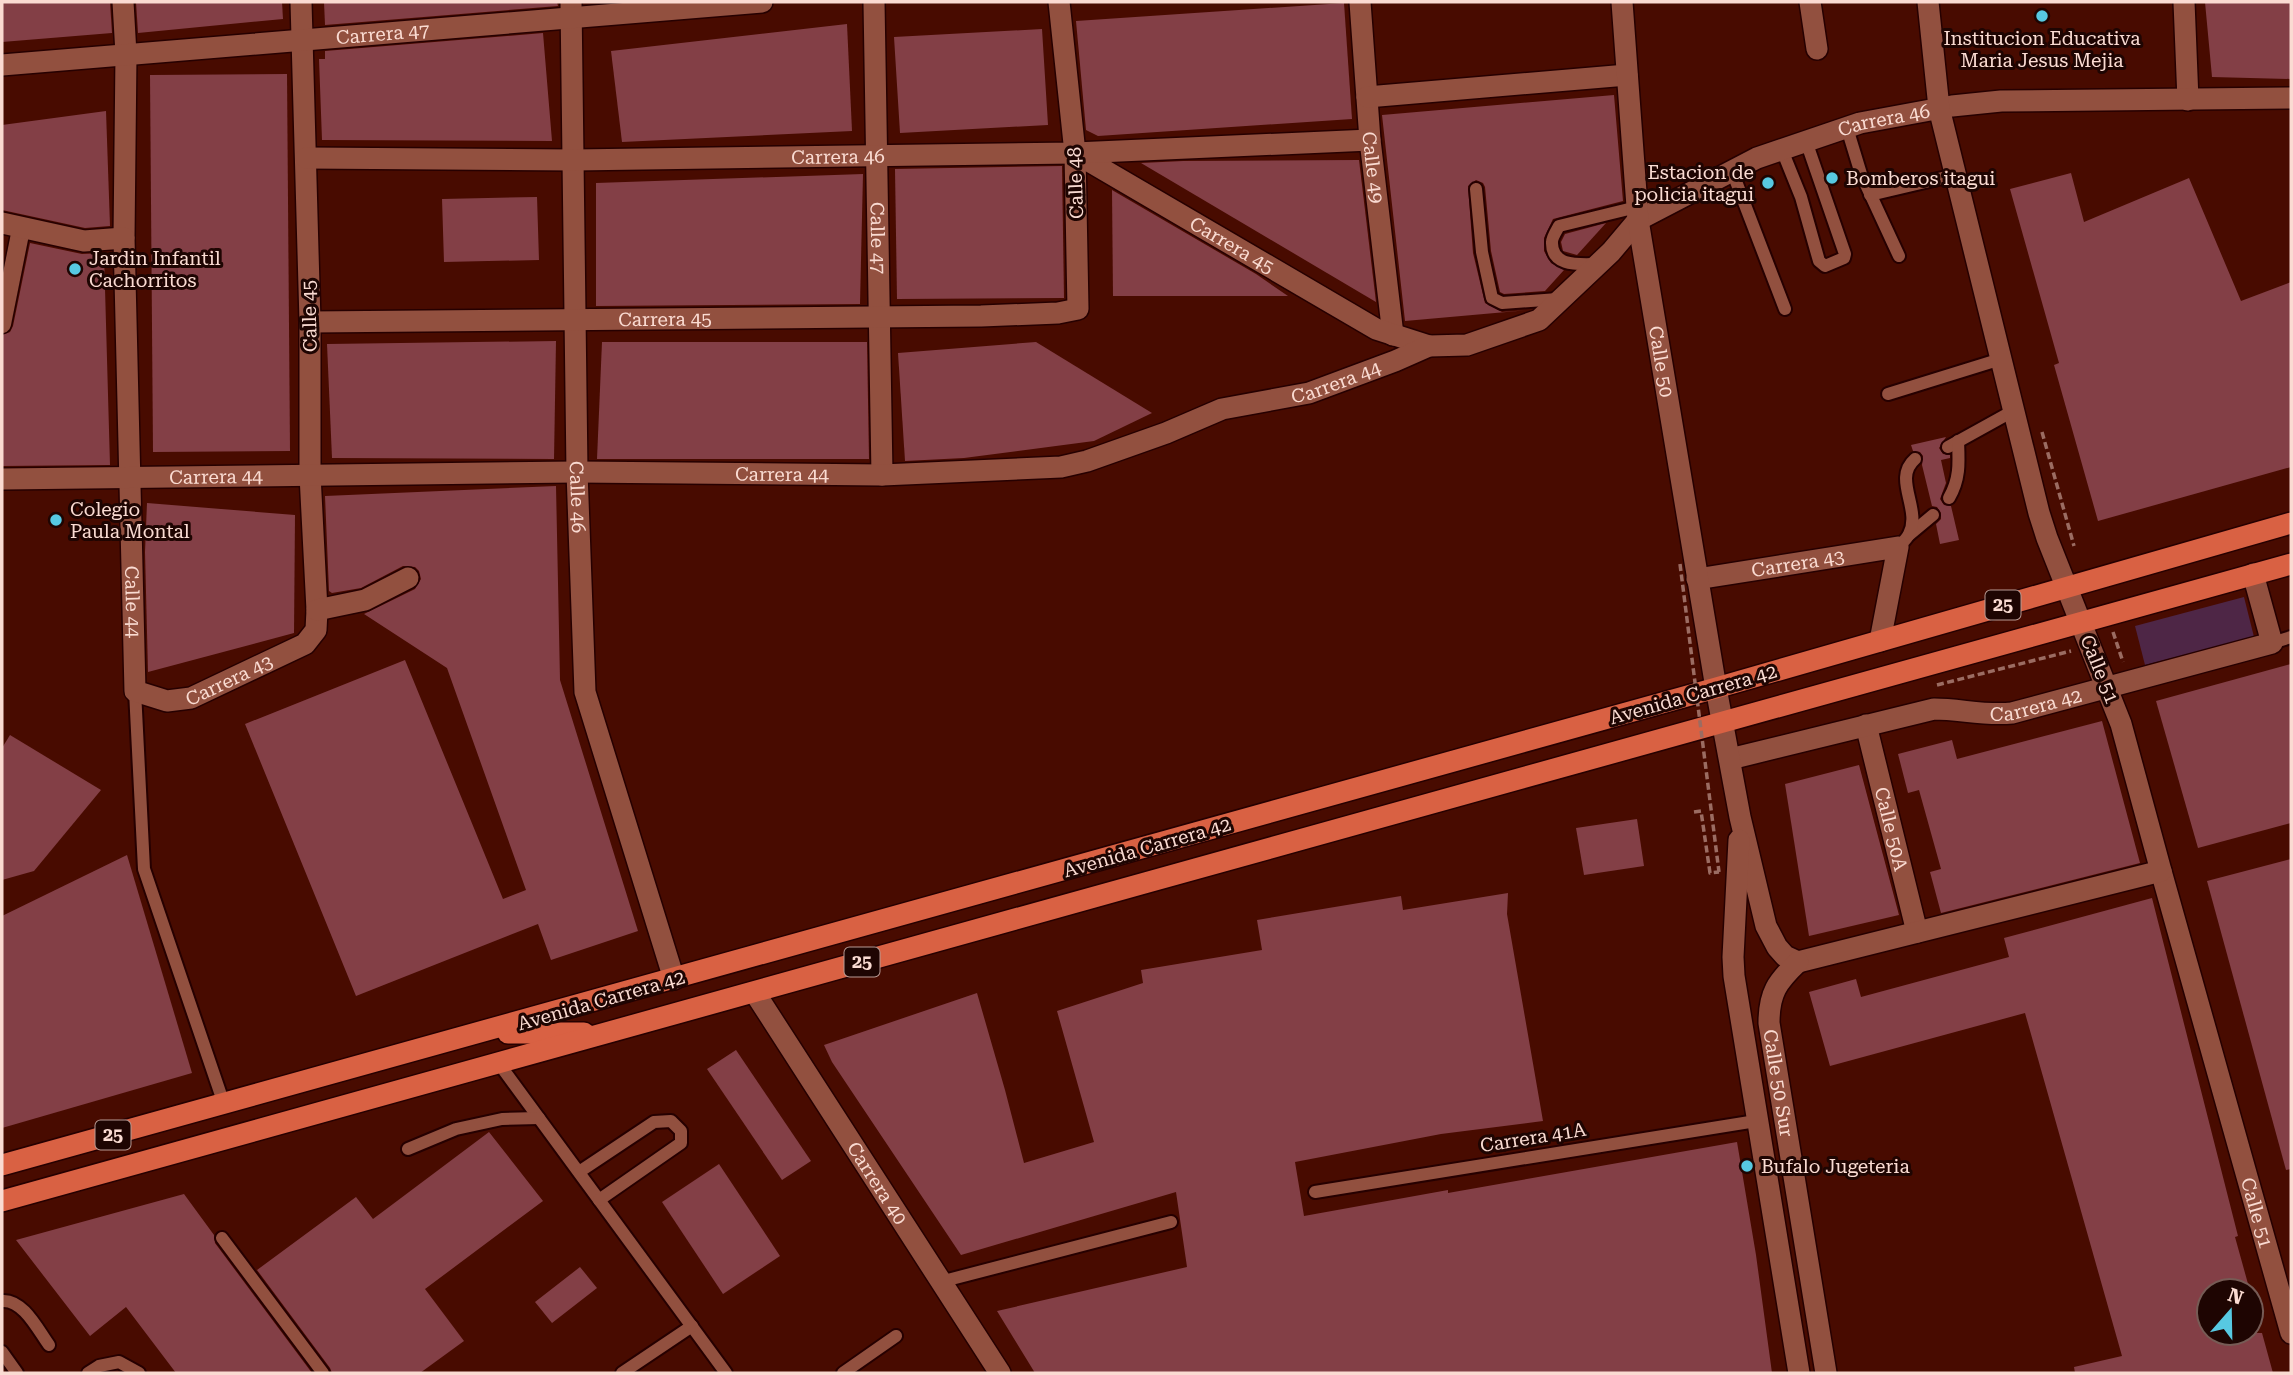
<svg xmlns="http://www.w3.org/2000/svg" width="2293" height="1375" font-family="'Roboto Serif',serif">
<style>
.green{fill:#4e2646}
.building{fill:#833f46}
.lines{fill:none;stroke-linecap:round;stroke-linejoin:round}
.service-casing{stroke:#260000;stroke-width:16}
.pedestrian-casing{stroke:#260000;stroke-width:21}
.minor-casing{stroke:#260000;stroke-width:24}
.tertiary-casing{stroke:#260000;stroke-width:24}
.trunk-casing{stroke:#260000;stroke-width:24}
.path{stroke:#9b6c62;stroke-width:3.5;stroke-dasharray:7 3.5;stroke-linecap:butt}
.service{stroke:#92503f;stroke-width:12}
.pedestrian{stroke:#92503f;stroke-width:18}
.minor{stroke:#92503f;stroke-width:21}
.tertiary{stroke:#92503f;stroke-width:21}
.trunk{stroke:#d96143;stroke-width:21}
.path-bridge{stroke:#9b6c62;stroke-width:3.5;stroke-dasharray:7 3.5;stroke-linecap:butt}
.poi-dot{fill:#57c9e2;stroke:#1e0502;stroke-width:2.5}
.labels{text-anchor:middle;stroke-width:6;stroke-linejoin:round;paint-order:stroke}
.shield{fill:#1e0502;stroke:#b89b94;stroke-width:2}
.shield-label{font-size:18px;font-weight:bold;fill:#fadbd2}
.street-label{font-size:19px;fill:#fadbd2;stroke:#1e0502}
.poi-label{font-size:19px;fill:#fadbd2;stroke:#1e0502;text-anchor:start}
</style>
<rect width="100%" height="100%" fill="#480b00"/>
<!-- green -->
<polygon class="green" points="2244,597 2254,637 2145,665 2135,626"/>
<!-- building -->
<g class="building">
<polygon points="2,2 110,2 112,33 2,42"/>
<polygon points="136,2 282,2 283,19 138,33"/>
<polygon points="324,2 557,2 558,6 325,25"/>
<polygon points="2205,2 2291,2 2291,79 2212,77"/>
<polygon points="1344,3 1352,119 1098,136 1086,130 1076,21"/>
<polygon points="847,24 852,131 622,142 611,51"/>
<polygon points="1042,29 1048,125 900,133 894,37"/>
<polygon points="543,33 552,141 322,140 319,59 325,59 325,51"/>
<polygon points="287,74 290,451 153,452 150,75"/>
<polygon points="1614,95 1623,201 1553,219 1544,238 1544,251 1551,263 1564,270 1545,291 1504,294 1500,292 1491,251 1485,187 1483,183 1476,180 1468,186 1473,253 1485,303 1502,312 1528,310 1405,321 1382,115"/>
<polygon points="106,111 110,226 85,228 2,210 2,125"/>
<polygon points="1359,160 1376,302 1141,163 1183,161"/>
<polygon points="1062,166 1064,298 897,299 895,169"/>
<polygon points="2071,173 2084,222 2189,178 2241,301 2291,282 2291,467 2098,521 2054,365 2059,363 2010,189"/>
<polygon points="863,174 860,304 596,306 596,183"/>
<polygon points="1112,190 1256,274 1288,296 1113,296"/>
<polygon points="537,197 539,260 444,262 442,199"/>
<polygon points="1606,223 1577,255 1563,251 1561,242 1565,234"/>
<polygon points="30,243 82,254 104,253 110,465 2,466 2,335 10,332 13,326"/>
<polygon points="556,341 554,459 332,458 327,344"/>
<polygon points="602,342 867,342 869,459 597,459"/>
<polygon points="1036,342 1152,413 1094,441 964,458 905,461 898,353"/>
<polygon points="1946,437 1939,448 1943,454 1950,455 1950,458 1941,460 1946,483 1940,499 1944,505 1951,506 1959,540 1940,544 1936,524 1941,519 1941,513 1937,507 1932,506 1922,465 1923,456 1920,452 1913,451 1911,445"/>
<polygon points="556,486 560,680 638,931 551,960 538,924 356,996 245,724 405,660 503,899 526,890 447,668 364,614 415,589 421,579 419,571 415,567 403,566 361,588 332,593 329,591 325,496"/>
<polygon points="147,503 295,515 294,633 148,672 145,552"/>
<polygon points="2291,664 2291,823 2198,848 2156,701"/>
<polygon points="2102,721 2140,863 1941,913 1930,872 1941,869 1919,790 1908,793 1898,754 1952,740 1957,759"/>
<polygon points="10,735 101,790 34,871 2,880 2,748"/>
<polygon points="1859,765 1899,915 1809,936 1785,784"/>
<polygon points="1637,819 1644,866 1584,875 1576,828"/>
<polygon points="127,855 192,1073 2,1128 2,916"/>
<polygon points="2291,859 2291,1169 2286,1170 2207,881"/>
<polygon points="1508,893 1507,914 1543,1121 1441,1134 1295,1162 1304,1216 1448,1190 1448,1193 1737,1142 1756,1255 1772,1373 1035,1373 997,1311 1187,1267 1176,1192 961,1255 832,1062 824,1045 977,993 1005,1090 1024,1163 1094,1142 1057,1011 1143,983 1141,970 1262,950 1257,920 1401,896 1403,910"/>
<polygon points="2152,898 2238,1236 2235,1237 2250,1291 2209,1291 2209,1333 2262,1333 2273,1373 2075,1373 2074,1367 2122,1356 2025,1013 1830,1066 1809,992 1856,979 1861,997 2009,957 2004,938"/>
<polygon points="736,1050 811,1161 782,1180 707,1069"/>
<polygon points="489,1132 543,1201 425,1289 464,1341 420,1373 332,1373 330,1368 257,1270 356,1197 373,1219"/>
<polygon points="719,1164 780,1256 723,1294 662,1202"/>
<polygon points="184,1194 214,1235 215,1243 312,1373 176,1373 126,1307 90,1336 16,1240"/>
<polygon points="580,1267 597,1288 552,1323 535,1302"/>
</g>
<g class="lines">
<!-- service casing -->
<g class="service-casing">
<g id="service">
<polyline points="1847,128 1861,174 1899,256"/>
<polyline points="1782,150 1801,197 1819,261 1825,266 1844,258 1845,254 1806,141"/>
<polyline points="1732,171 1785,309"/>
<polyline points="1476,189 1482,252 1492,298 1502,303 1558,299"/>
<polyline points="1870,195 1955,175"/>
<path d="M1598 264C1581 264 1551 268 1552 242 1552 237 1557 230 1559 226L1637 207"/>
<polyline points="1888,394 2001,359"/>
<polyline points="1948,447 2013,411"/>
<path d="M1949 498C1960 479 1959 463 1958 441"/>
<polyline points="1909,535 1933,515"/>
<path d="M1898 547C1902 543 1907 539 1909 534 1922 509 1892 479 1915 459"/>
<polyline points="2272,643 2291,637"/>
<polyline points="135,691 144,869 224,1104"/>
<polyline points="500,1065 726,1373"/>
<polyline points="408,1149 456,1129 502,1119 539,1118"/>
<polyline points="579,1172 654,1122 671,1121 681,1131 681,1143 599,1200"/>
<polyline points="1315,1192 1756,1121"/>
<polyline points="222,1238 323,1373"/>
<polyline points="940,1282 1171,1222"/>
<path d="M2 1301C23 1299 38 1330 49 1345"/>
<polyline points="2,1352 17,1373"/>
<polyline points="88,1373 99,1366 119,1362 139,1373"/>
<polyline points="622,1373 692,1326"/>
<polyline points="843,1373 896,1336"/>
</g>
</g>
<!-- pedestrian casing -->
<g class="pedestrian-casing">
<polyline id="pedestrian" points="2,324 21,229"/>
</g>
<!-- minor casing -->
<g class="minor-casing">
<g id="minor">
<path id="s1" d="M123 2 126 54 124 238 135 691 167 701 191 698 305 644 316 630 317 610 310 475V322L301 2"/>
<path id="s2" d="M571 2 577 472 585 692 674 979"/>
<path id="s3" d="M874 2 882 475"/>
<path id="s4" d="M1360 2 1370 140 1393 335"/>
<polyline points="1810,2 1817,49"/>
<polyline points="2184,2 2188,100"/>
<path id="s5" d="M2 65 762 2"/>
<polyline points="1367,97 1627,75"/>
<path id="s6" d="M1075 153 1376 329 1429 346"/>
<path id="s7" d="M306 158 574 160 1075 153 1370 140"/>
<polyline points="2,223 84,241 124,238"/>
<path id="s8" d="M310 322 981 316 1058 313 1078 309 1075 153 1059 2"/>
<path id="s9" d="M2 479 577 472 882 475 1061 467 1087 461 1166 433 1222 409 1309 393 1395 361 1429 346 1467 345 1539 320 1611 252 1638 220 1757 158 1860 123 1952 106 2001 101 2291 98"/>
<path id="s10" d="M1697 579 1898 547 1880 641"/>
<polyline points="317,610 365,600 408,578"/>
<path id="s11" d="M1866 725 1917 932"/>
<path id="s12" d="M1730 759 1934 709C1960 709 1985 716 2012 713L2272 643 2253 574"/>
<path id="s13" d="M2161 871 2291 1333"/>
<path id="s14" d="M755 993 1000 1373"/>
</g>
</g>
<!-- tertiary casing -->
<g class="tertiary-casing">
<g id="tertiary">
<path id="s15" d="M1622 2 1638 220 1716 688 1740 817 1766 926 1777 947 1785 956 1798 962"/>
<polyline points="1739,840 1733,957 1734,976 1799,1373"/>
<polyline points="1798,962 2161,871 2121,724 2047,538 2039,513 1939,108 1928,2"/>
<path id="s16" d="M1798 962C1777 982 1769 993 1769 1023L1826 1373"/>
</g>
</g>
<!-- trunk casing -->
<g class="trunk-casing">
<g id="trunk">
<polyline points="508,1033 584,1033"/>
<polyline points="2,1165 1716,688 2291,523"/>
<path d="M2 1201C766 992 1527 773 2291 564"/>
</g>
</g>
<!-- path -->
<g class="path">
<polyline points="2042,432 2074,546"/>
<polyline points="2113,632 2123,662"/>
<polyline points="1937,685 2071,651"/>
<polyline points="1694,812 1701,811 1710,873 1719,872"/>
</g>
<!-- service -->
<use href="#service" class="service"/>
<!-- pedestrian -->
<use href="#pedestrian" class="pedestrian"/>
<!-- minor -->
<use href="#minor" class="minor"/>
<!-- tertiary -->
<use href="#tertiary" class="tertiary"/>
<!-- trunk -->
<use href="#trunk" class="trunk"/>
<!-- path-bridge -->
<polyline class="path-bridge" points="1680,564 1719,872"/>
</g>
<!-- markers -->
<g class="poi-dot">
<circle cx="2042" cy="16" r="7"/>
<circle cx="1832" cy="178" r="7"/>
<circle cx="1768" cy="183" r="7"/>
<circle cx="75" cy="269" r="7"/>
<circle cx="56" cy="520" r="7"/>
<circle cx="1747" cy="1166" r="7"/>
</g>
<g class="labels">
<!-- shield labels -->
<g class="shield">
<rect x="1985.5" y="590.5" width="35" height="29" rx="5"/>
<rect x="844.5" y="947.5" width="35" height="29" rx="5"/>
<rect x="95.5" y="1120.5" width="35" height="29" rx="5"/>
</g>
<g class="shield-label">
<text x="2003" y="611">25</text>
<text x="862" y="968">25</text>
<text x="113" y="1141">25</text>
</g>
<!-- street labels -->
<g class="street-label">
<text dy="7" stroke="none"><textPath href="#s5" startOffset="382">Carrera 47</textPath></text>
<text dy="7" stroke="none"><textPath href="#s9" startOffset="1970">Carrera 46</textPath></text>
<text dy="7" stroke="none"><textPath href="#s7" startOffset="532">Carrera 46</textPath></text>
<text dy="7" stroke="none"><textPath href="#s4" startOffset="166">Calle 49</textPath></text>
<text transform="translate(1075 183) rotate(-92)" y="7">Calle 48</text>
<text dy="7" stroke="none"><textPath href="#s3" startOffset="236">Calle 47</textPath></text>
<text dy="7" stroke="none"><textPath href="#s6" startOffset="182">Carrera 45</textPath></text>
<text transform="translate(309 316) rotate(-91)" y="7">Calle 45</text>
<text dy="7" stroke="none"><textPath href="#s8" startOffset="355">Carrera 45</textPath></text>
<text dy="7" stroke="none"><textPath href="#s15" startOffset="362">Calle 50</textPath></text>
<text dy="7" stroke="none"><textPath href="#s9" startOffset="1348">Carrera 44</textPath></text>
<text dy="7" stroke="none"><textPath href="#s9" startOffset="780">Carrera 44</textPath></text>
<text dy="7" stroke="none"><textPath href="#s9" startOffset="214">Carrera 44</textPath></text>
<text dy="7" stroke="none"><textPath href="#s2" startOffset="495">Calle 46</textPath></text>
<text dy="7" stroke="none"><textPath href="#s10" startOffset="102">Carrera 43</textPath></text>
<text dy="7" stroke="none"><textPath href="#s1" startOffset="600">Calle 44</textPath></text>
<text transform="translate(2100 669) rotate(68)" y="7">Calle 51</text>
<text dy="7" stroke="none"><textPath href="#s1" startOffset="789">Carrera 43</textPath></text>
<text transform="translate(1693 694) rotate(-16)" y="7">Avenida Carrera 42</text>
<text dy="7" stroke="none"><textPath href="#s12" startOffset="313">Carrera 42</textPath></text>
<text dy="7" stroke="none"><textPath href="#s11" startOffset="107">Calle 50A</textPath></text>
<text transform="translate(1147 847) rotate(-16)" y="7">Avenida Carrera 42</text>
<text transform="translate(601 1000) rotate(-16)" y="7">Avenida Carrera 42</text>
<text dy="7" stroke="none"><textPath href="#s16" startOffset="131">Calle 50 Sur</textPath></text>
<text transform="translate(1533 1137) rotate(-9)" y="7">Carrera 41A</text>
<text dy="7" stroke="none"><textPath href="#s14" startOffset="226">Carrera 40</textPath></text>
<text dy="7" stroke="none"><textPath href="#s13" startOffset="355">Calle 51</textPath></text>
</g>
<!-- poi labels -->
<g class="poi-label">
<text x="2042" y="45" text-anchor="middle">Institucion Educativa<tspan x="2042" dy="22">Maria Jesus Mejia</tspan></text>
<text x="1754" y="179" text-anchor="end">Estacion de<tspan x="1754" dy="22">policia itagui</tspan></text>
<text x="1846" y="185">Bomberos itagui</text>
<text x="89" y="265">Jardin Infantil<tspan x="89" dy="22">Cachorritos</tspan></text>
<text x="70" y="516">Colegio<tspan x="70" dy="22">Paula Montal</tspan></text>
<text x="1761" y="1173">Bufalo Jugeteria</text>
</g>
</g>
<!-- border -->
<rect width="2293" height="1375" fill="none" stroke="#fadbd2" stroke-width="7"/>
<!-- north arrow -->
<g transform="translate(2230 1312) rotate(20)"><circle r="33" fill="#1e0502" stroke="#765b55" stroke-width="2"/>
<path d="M0-5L12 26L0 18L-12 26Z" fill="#57c9e2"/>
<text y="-10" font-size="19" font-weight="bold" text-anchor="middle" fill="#fadbd2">N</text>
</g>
</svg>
